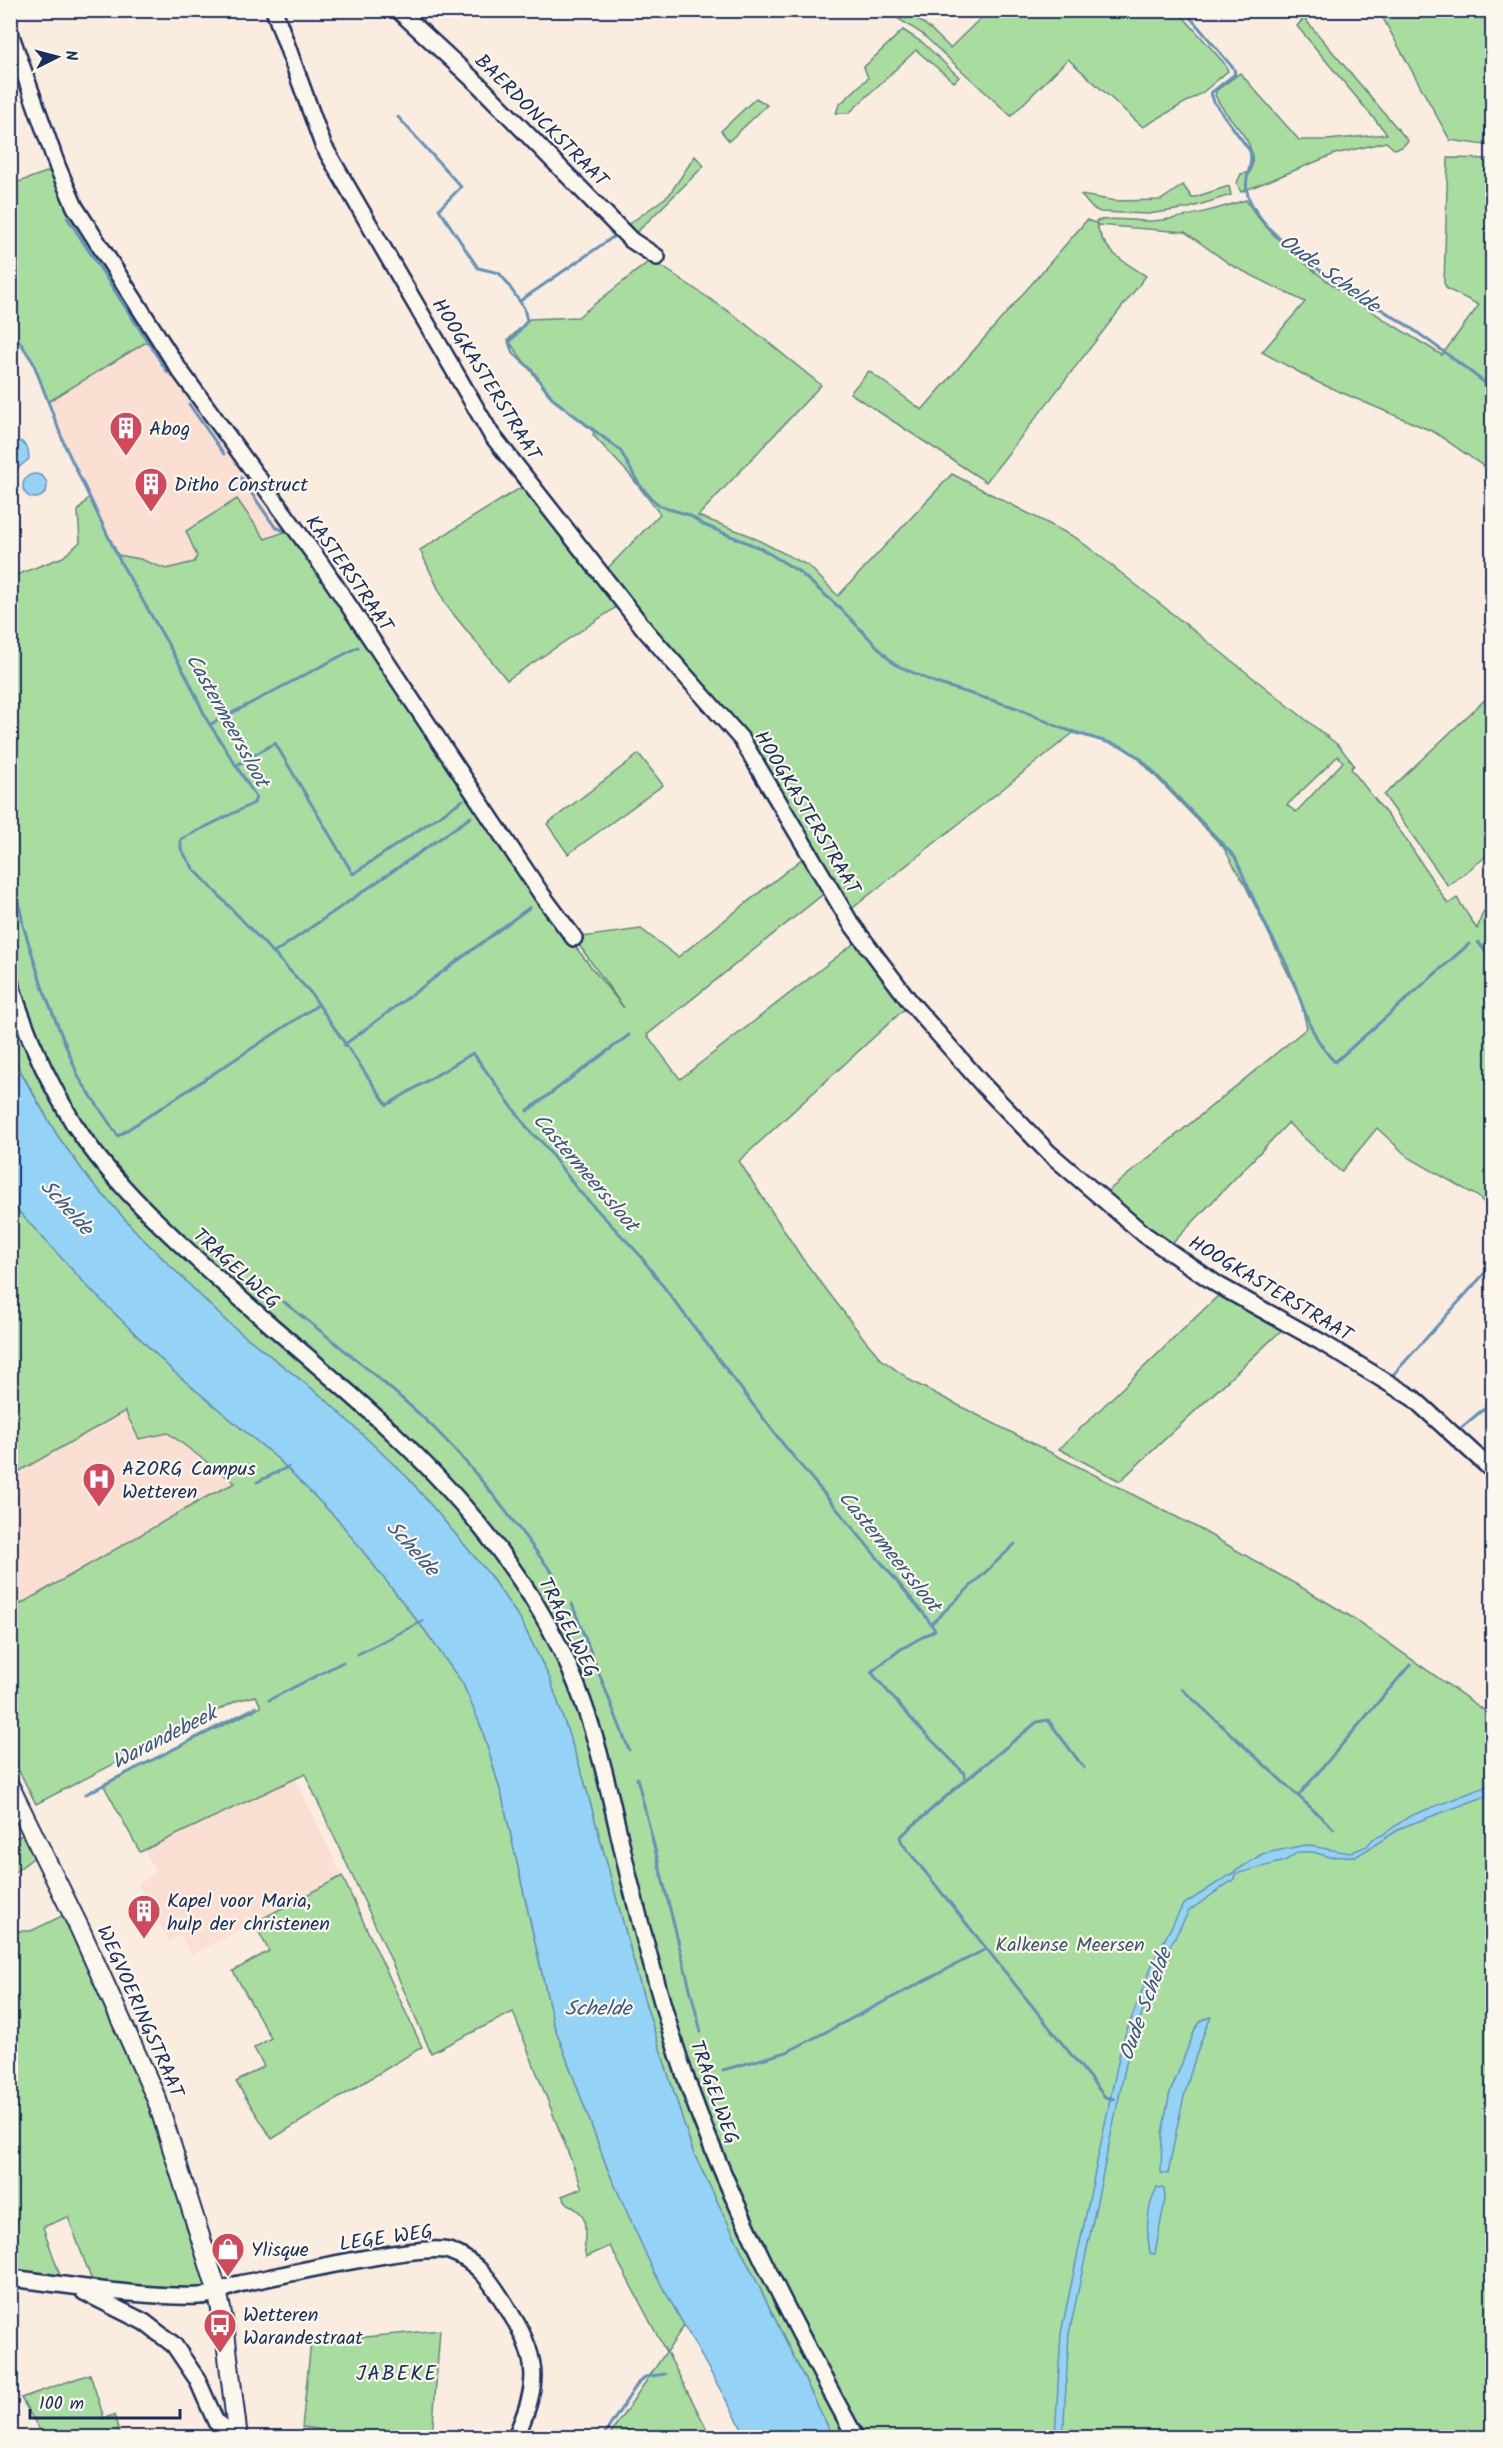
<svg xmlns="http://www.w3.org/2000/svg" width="1503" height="2448" font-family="Kalam,sans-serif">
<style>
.built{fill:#fbdfd2}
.green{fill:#a9dd9f;stroke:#62867e;stroke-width:1.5;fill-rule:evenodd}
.water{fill:#95d3f6;stroke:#6491b9;stroke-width:1.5}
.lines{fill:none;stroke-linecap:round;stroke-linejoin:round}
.stream{stroke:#6491b9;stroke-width:3}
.minor-casing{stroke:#1b2f5e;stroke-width:20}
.major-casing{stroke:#1b2f5e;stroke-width:22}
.minor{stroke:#fbf7ec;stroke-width:15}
.major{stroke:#fbf7ec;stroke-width:18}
.labels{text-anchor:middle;stroke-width:4.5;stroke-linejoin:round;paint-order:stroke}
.street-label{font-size:20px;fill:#1b2f5e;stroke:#fbf7ec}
.poi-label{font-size:20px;fill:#1b2f5e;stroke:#fbf7ec;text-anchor:start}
.park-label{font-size:20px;fill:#3e5a6e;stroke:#fbf7ec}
.water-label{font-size:21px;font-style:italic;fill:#3a5884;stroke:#fbf7ec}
.neighbourhood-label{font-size:21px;letter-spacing:1.5px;fill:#1b2f5e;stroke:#fbf7ec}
</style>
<rect width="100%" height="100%" fill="#fbece0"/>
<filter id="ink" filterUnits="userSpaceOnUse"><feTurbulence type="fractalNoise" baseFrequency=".0167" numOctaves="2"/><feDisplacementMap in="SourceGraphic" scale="12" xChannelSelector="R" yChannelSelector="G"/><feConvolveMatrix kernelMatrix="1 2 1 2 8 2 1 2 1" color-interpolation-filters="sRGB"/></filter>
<g filter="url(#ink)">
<!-- built -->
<g class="built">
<polygon points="158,335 292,525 265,539 197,556 188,565 166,569 140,559 118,555 89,496 48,402"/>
<polygon points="125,1411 168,1433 236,1483 208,1496 11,1610 11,1476"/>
<polygon points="295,1778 342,1876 192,1955 180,1935 169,1942 138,1883 156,1873 144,1850"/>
</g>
<!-- green -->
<g class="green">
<path d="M886 11C915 10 931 29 950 48L988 11H1178L1224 63 1228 71 1202 93 1143 127 1068 59 1011 116 921 33Z"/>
<polygon points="1379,11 1492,11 1492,146 1450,140"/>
<path d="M1304 18 1408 141 1402 147 1394 149 1386 142 1335 154 1241 192 1237 183 1241 174 1250 172C1262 140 1226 122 1215 95L1217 90 1240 73 1299 140H1327L1387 134 1297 26Z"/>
<polygon points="903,30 923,43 959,77 954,82 916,50 849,113 836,113 839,105 868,78 864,67"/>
<polygon points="756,98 767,105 729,141 721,131"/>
<polygon points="695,156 704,166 634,235 625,227 669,195"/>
<path d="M1448 158 1492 159V472L1434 432 1317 382 1262 352 1305 302 1231 265 1185 232 1097 225C1103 252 1125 262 1146 276L986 482 850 393 869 371 922 410 1087 220 1097 224 1096 221C1107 216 1138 222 1153 221 1186 218 1214 210 1246 200 1283 261 1381 318 1442 355L1479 305 1447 289 1444 283Z"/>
<polygon points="58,168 158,335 48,402 33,362 11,328 10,185"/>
<polygon points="1183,185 1192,198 1229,186 1231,195 1189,208 1148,214 1100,212 1092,208 1081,195 1116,201 1161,200"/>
<path d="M654 261 738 318 821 385 698 516 746 534 809 566 838 596 952 474 1076 538 1096 553 1339 746 1354 765 1351 769 1403 835 1448 904 1457 898 1477 929 1483 912 1492 905V1210L1477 1196 1408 1157 1377 1128 1341 1172 1288 1123 1169 1247 1103 1195 1307 1028 1300 998 1246 887 1223 847 1137 757 1121 746 1073 733 845 914 831 888 647 1035 680 1079 861 938 911 1003 739 1161 802 1258 865 1340 881 1359 913 1382 1196 1527 1313 1594 1353 1618 1492 1716V2437H833L693 2152 644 1999 584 1780 550 1679 520 1619 488 1573 409 1479 325 1399 227 1322 140 1236 88 1178 57 1135 11 1054V577L63 557 80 542 78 511 89 497 118 555 140 559 166 569 194 562 197 556 186 531 237 499 265 539 287 531 299 544C404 701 504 862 624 1008L574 938 641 929 678 957 808 854 753 757 624 602 507 680 446 605 420 550 525 485 606 570 660 514 630 475 593 435 594 432 548 394 508 340 529 319 578 317 647 263ZM1338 756 1343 762 1296 812 1287 805Z"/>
<polygon points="1492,693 1492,852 1448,886 1384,795"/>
<polygon points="639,754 663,785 568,854 547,824"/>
<path d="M11 1203 91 1290 173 1371 278 1459 340 1522 426 1632 463 1684 482 1729 502 1796 553 2022 608 2170 654 2271 684 2325 667 2352 711 2437H608L666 2352 610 2246 586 2257C582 2244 588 2229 583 2217 578 2207 567 2207 562 2196L582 2188 513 2012 431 2053 383 1942 305 1774 140 1852 103 1784 261 1707 256 1696 236 1701 36 1804 11 1755 10 1610 208 1496 235 1483 168 1433 139 1439 125 1411 11 1476Z"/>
<polygon points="1222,1292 1285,1327 1120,1481 1059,1449"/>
<polygon points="29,1833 36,1856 15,1872 11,1881 11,1839"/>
<polygon points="342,1876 422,2047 272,2139 236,2082 264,2066 254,2048 271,2038 233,1971 269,1951 254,1923"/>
<polygon points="68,1913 136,2065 209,2290 94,2286 68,2217 43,2227 62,2281 11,2274 10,1921 19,1931 31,1931"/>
<polygon points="440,2330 432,2437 378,2437 302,2427 311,2342"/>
<polygon points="90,2374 104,2418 114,2415 121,2437 37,2437 42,2434 21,2398"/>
</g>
<!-- water -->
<g class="water">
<polygon points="11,440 22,442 28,449 29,459 18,468 11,468"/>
<circle cx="35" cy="486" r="12"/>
<polygon points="10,1054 57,1135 88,1178 140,1236 227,1322 325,1399 409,1479 488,1573 520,1619 550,1679 584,1780 644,1999 693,2152 833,2437 747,2437 654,2272 608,2170 553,2022 502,1796 482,1729 463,1684 426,1632 340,1522 278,1459 173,1371 91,1290 11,1203"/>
<polygon points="1492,1784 1492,1794 1403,1827 1357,1856 1330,1857 1313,1852 1298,1852 1285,1861 1235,1874 1234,1879 1189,1911 1161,1963 1130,2045 1069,2334 1063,2437 1055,2437 1061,2333 1122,2043 1154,1960 1183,1905 1262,1854 1305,1845 1350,1853 1367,1846 1373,1839 1382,1835 1410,1816"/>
<path d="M1211 2017C1188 2068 1178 2120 1168 2174L1161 2173 1162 2134 1169 2096 1195 2029 1202 2020Z"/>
<path d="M1157 2187 1164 2189 1165 2199 1155 2254 1150 2253C1146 2228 1146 2210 1157 2187Z"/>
</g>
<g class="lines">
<!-- stream -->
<g class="stream">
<path d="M1184 10 1234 69 1235 74 1211 93 1214 102 1250 151C1255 169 1239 178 1251 203 1275 251 1362 296 1408 326 1437 346 1464 367 1492 388"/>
<path d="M398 117 461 187 439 209 478 268 499 273 505 280 524 308 527 321 509 343 513 353 531 369 554 400 620 450 639 484 652 499 660 506 689 515 704 525 760 548 798 571 840 608 894 664 936 683 1017 708 1061 728 1123 747 1141 759 1235 857C1249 889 1262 920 1279 950 1300 985 1304 1032 1335 1062L1469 944"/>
<polyline points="67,217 168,373"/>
<polyline points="520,301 616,235"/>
<polyline points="10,327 33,362 65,446 121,563 187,677 207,720 256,797 254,803 181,839 181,849 193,868 310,992 387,1105 473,1053 531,1133 542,1142 578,1190 638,1253 783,1444 924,1614 935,1630 901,1649 871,1672 915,1723 965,1774 965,1780 900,1837 902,1843 1105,2097 1114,2099"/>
<polyline points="189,404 224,454"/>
<polyline points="241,478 275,527 290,533"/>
<polyline points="386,675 439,754"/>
<polyline points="211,724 358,647"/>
<polyline points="237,765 275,743 353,874 463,800"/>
<polyline points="10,852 23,925 43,989 79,1078 118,1136 318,1005"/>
<polyline points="1478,942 1492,959"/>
<polyline points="274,953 471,817"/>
<polyline points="344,1045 530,907"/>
<polyline points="527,1111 629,1035"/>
<path d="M284 1302C334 1342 386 1382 432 1426 478 1471 515 1524 554 1575"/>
<polyline points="1392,1376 1492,1265"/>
<polyline points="1461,1428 1492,1402"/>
<polyline points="257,1482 288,1467"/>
<polyline points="572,1604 629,1750"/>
<polyline points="931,1624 1015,1544"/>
<polyline points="358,1654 423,1621"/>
<polyline points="1182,1689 1334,1829"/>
<polyline points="269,1700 343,1662"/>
<polyline points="637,1778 701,2032"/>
<polyline points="966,1780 1037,1722 1048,1720 1084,1768"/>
<polyline points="86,1794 256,1707"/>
<polyline points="1298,1796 1410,1665"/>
<polyline points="723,2070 787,2052 986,1949"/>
<polyline points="602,2438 638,2383 645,2377 665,2374"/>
</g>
<!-- minor casing -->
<g class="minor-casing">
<g id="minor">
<polyline points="274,10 323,145 491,434 646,631 742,740 850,922 911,1003 983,1085 1048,1152 1145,1235 1218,1285 1321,1342 1413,1398 1492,1470"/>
<polyline points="398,10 479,85 631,240 657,257"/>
<polyline points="10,33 58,168 75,207 178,368 319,561 542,895 574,938"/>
<path d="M10 982C25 1031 47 1080 74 1124 105 1172 147 1213 189 1252 287 1345 400 1424 484 1531 526 1583 561 1640 583 1702 604 1760 615 1819 629 1878 645 1942 662 2007 683 2070 727 2198 791 2319 856 2438"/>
<path d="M10 2278C71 2285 140 2298 200 2296 213 2296 227 2287 239 2284 274 2277 423 2242 449 2251 481 2262 495 2288 511 2314 541 2362 538 2388 515 2438"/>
<polyline points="84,2292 144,2322 174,2345 197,2379 216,2422 228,2431 237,2433"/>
</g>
</g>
<!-- major casing -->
<g class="major-casing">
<polyline id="major" points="10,1787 80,1929 157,2100 217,2290 224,2324 238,2438"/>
</g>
<!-- minor -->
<use href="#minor" class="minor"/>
<!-- major -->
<use href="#major" class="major"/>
</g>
</g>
<!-- icons -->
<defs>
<g id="building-pin" transform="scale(1.725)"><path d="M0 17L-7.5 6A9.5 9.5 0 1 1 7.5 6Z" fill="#d1495b" stroke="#fbf7ec"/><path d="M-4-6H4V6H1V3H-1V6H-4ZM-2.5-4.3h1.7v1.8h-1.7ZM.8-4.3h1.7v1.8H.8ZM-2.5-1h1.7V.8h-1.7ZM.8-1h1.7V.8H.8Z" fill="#fff"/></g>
<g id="hospital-pin" transform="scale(1.725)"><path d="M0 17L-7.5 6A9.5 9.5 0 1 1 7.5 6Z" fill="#d1495b" stroke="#fbf7ec"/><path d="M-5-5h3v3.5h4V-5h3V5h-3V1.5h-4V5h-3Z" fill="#fff"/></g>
<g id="shop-pin" transform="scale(1.725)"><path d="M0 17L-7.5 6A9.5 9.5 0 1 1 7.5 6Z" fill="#d1495b" stroke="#fbf7ec"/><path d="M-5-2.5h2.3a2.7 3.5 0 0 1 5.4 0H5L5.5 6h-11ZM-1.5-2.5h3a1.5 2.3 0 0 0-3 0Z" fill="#fff"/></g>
<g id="bus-pin" transform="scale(1.725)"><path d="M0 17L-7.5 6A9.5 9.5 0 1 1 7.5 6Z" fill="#d1495b" stroke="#fbf7ec"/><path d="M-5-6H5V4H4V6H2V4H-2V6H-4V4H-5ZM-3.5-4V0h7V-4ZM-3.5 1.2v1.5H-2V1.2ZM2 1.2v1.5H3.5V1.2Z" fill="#fff"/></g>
</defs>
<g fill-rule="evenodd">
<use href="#building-pin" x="126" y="428"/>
<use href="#building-pin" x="151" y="484"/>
<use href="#hospital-pin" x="99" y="1479"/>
<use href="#building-pin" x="144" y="1911"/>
<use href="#shop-pin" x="228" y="2249"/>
<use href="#bus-pin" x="220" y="2325"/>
</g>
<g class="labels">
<!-- street labels -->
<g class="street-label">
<text transform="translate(542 120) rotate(45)" y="7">BAERDONCKSTRAAT</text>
<text transform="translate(487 379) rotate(58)" y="7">HOOGKASTERSTRAAT</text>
<text transform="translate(350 573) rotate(55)" y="7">KASTERSTRAAT</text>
<text transform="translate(808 812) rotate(59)" y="7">HOOGKASTERSTRAAT</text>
<text transform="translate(237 1268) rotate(42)" y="7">TRAGELWEG</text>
<text transform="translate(1271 1288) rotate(31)" y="7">HOOGKASTERSTRAAT</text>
<text transform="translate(569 1627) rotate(63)" y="7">TRAGELWEG</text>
<text transform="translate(141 2011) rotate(66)" y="7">WEGVOERINGSTRAAT</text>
<text transform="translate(715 2092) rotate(70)" y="7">TRAGELWEG</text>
<text transform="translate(386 2237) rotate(-8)" y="7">LEGE WEG</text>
</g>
<!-- poi labels -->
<g class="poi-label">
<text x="149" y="435">Abog</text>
<text x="174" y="491">Ditho Construct</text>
<text x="122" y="1475">AZORG Campus<tspan x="122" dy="23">Wetteren</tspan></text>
<text x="167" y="1907">Kapel voor Maria,<tspan x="167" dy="23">hulp der christenen</tspan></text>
<text x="251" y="2256">Ylisque</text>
<text x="243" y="2321">Wetteren<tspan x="243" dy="23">Warandestraat</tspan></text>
</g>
<!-- park labels -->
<g class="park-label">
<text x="1070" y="1951">Kalkense Meersen</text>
</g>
<!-- water labels -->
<g class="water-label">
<text transform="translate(1330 273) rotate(36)" y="7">Oude Schelde</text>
<text transform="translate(228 720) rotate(61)" y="7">Castermeerssloot</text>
<text transform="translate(586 1172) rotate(49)" y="7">Castermeerssloot</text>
<text transform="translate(67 1207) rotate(48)" y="7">Schelde</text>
<text transform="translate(413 1548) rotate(48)" y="7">Schelde</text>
<text transform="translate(890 1551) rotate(51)" y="7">Castermeerssloot</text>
<text transform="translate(164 1737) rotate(-27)" y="7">Warandebeek</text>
<text transform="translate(1145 2004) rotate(-70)" y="7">Oude Schelde</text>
<text x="598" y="2015">Schelde</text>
</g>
<!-- neighbourhood labels -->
<g class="neighbourhood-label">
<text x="397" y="2380">JABEKE</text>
</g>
</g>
<!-- margin -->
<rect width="1503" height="2448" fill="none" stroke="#fbf7ec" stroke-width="36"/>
<rect x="18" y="18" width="1467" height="2412" fill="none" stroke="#1b2f5e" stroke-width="2" filter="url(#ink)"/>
<!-- north arrow -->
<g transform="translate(57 57) rotate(84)" stroke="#fbf7ec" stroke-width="4.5" paint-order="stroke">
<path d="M0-4.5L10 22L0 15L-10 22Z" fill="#1b2f5e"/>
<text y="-9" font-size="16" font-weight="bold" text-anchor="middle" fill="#1b2f5e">N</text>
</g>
<!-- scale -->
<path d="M30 2409v9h150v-9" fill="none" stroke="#1b2f5e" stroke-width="3"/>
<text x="39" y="2409" font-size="18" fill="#1b2f5e" stroke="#fbf7ec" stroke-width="4.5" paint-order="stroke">100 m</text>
</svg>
